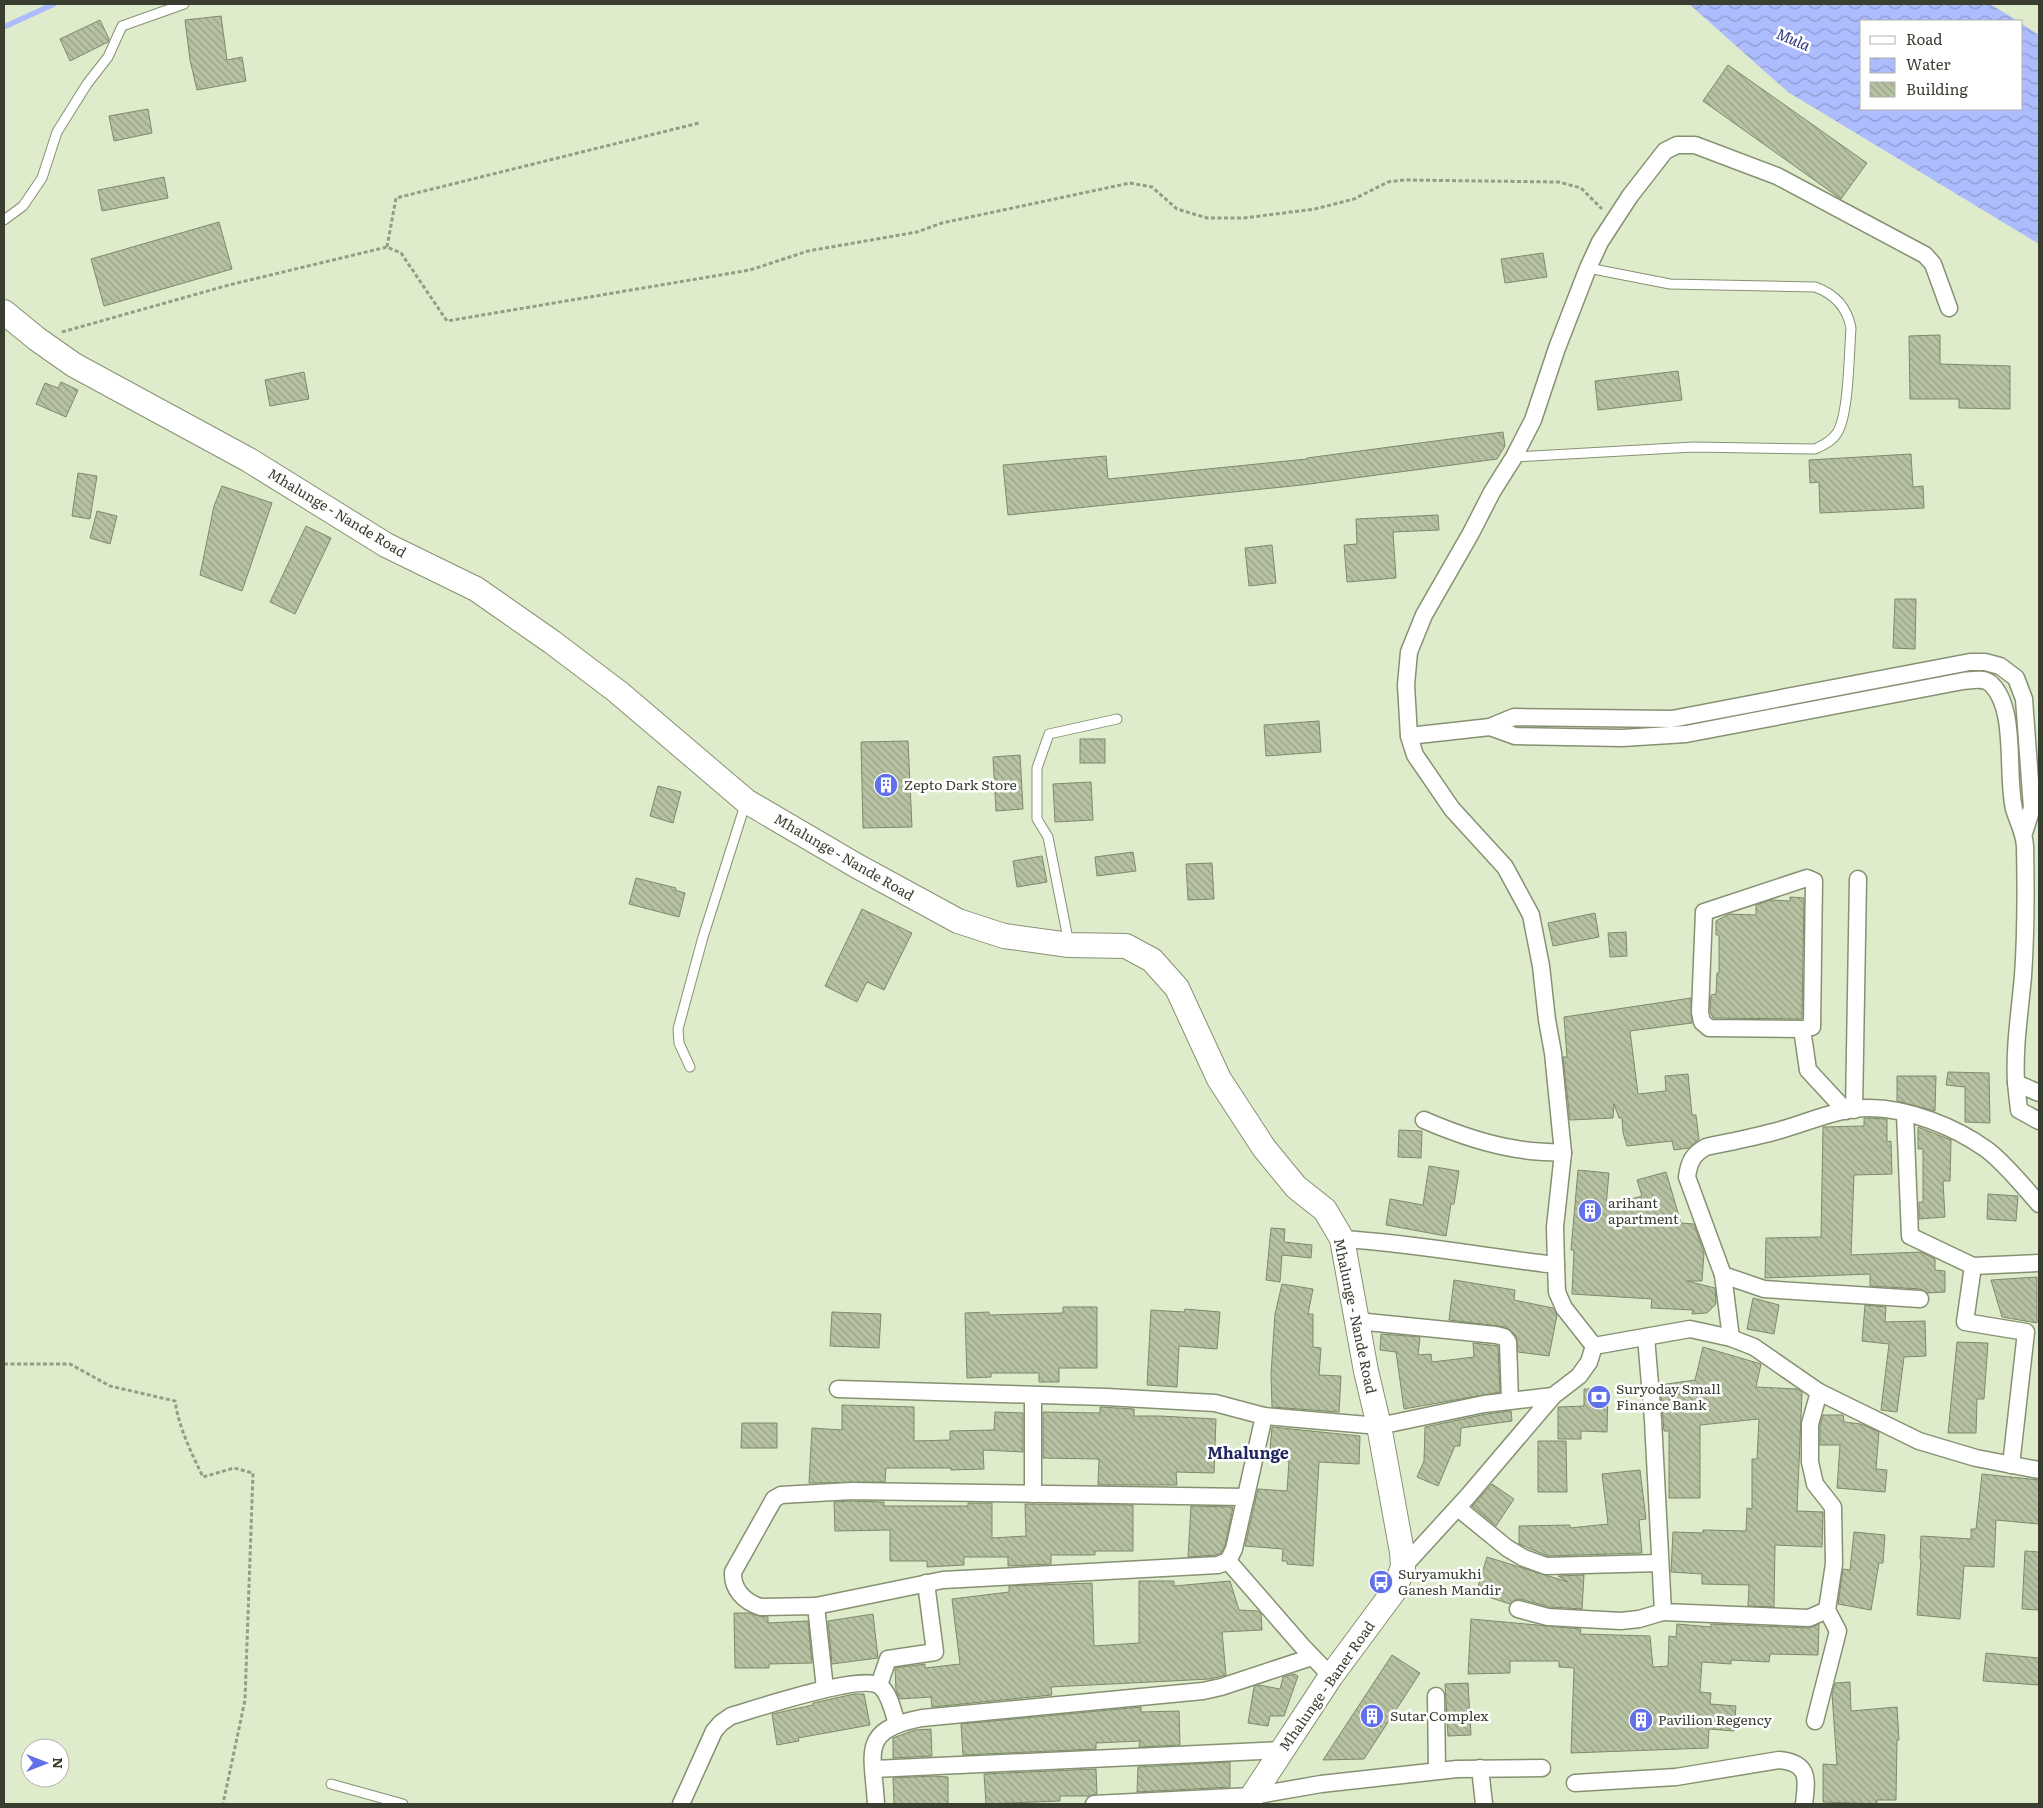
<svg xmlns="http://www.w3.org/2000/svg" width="2043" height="1808" font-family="Literata,serif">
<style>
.water{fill:url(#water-waves)}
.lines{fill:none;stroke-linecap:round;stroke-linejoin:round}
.stream{stroke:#acbcfe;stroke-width:5.5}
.building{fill:url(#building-back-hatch);stroke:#7f8a6c}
.lane-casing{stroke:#869172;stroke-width:11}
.street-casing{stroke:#869172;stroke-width:19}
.secondary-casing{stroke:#869172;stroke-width:26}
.path{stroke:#949d85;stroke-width:3;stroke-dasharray:4 2.5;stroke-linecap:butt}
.lane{stroke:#fff;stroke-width:9}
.street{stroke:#fff;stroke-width:16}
.secondary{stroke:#fff;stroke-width:24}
.labels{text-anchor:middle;stroke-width:5;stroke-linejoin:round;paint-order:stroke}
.street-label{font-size:14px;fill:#393e31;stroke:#fff}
.poi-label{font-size:14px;fill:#393e31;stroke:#fff;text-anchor:start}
.water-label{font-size:15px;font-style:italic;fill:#2b337e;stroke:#fff}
.quarter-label{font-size:16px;font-weight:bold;fill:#202760;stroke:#fff}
</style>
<defs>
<pattern id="water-waves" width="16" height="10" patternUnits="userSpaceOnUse" patternTransform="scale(1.25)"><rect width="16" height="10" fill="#acbcfe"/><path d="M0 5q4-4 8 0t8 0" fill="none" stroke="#8d9ace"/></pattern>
<pattern id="building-back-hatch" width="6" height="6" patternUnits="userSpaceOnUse" patternTransform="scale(1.25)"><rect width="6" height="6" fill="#b7c2a3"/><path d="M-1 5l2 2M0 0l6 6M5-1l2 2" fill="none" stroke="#969f85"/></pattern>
</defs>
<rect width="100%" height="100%" fill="#dfeccb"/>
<!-- water -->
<polygon class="water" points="1689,4 1990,4 2018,21 1862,21 1862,109 2022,109 2022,24 2039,35 2039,244 1788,92"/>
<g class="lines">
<!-- stream -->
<polyline class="stream" points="4,27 54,4"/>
</g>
<!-- building -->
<g class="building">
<polygon points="221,16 227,60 242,57 246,81 197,90 190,60 185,20"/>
<polygon points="100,20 109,39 108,42 70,61 60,39"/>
<polygon points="1728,65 1867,163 1841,199 1703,101"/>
<polygon points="148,109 152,133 114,141 109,116"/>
<polygon points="164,177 168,198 102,211 98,190"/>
<polygon points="219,222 232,269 104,306 91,259"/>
<polygon points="1543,253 1547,277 1505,283 1501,259"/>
<polygon points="1940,335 1940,364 2010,366 2010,409 1959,408 1959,399 1910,399 1909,336"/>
<polygon points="1678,371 1682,400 1598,410 1595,381"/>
<polygon points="304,372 309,399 270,406 265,380"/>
<polygon points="61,382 78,390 66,417 36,404 45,383 58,388"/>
<polygon points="1503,432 1505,446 1497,459 1302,485 1008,515 1003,465 1106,456 1108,479 1307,459 1307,458"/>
<polygon points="1911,454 1913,487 1923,486 1924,508 1820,513 1819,482 1810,483 1809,460"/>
<polygon points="78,473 97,476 90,519 72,516"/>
<polygon points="222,486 272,503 242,591 200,575 214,506"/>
<polygon points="97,511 117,516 110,544 90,538"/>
<polygon points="1438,515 1439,530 1393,532 1396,578 1347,582 1344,545 1357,544 1356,519"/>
<polygon points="306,526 331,538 295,614 270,602"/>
<polygon points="1272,545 1276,583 1249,586 1245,548"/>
<polygon points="1895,599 1916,599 1915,649 1893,648"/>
<polygon points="1319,721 1321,752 1266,756 1264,725"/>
<rect x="1080" y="739" width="25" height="24"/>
<polygon points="908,741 912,827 863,828 861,742"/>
<polygon points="1020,755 1023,809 996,811 993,757"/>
<polygon points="1091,782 1093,820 1055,822 1053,784"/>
<polygon points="658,786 681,792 673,823 650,816"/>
<polygon points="1133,852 1136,871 1097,876 1095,857"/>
<polygon points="1042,856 1047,882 1017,887 1013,861"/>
<polygon points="1212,863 1214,899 1188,900 1186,864"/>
<polygon points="636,878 676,888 675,890 685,893 679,917 629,904"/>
<polygon points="1790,897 1804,898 1802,1019 1713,1018 1710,1011 1711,995 1716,994 1717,973 1719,973 1719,935 1716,935 1716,921 1729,914 1756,915 1756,905 1771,900 1790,901"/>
<polygon points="862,909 912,933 884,990 867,982 857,1002 825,986"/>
<polygon points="1595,913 1599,937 1553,946 1548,923"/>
<polygon points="1626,932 1627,956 1610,957 1608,933"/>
<polygon points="1691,998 1692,1023 1630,1031 1638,1094 1666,1091 1665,1076 1688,1074 1692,1115 1696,1115 1699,1139 1689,1148 1674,1150 1672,1141 1627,1146 1623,1133 1622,1118 1619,1118 1614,1104 1613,1118 1570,1120 1563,1057 1567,1057 1564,1017"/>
<polygon points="1948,1072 1989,1073 1990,1123 1965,1122 1965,1087 1946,1085"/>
<polygon points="1897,1076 1936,1076 1935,1111 1897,1101"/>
<polygon points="1864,1118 1887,1119 1887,1142 1891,1141 1892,1174 1854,1175 1851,1255 1921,1252 1935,1259 1935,1270 1945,1271 1945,1292 1927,1293 1921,1289 1870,1286 1870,1274 1765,1278 1766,1238 1821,1237 1823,1127 1864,1126"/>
<polygon points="1918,1127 1951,1140 1950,1181 1943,1181 1945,1217 1919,1219 1919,1202 1923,1202 1923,1149 1918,1149"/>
<polygon points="1399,1130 1422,1131 1421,1158 1398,1157"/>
<polygon points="1429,1166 1459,1171 1454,1204 1451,1204 1446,1236 1386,1225 1390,1199 1423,1205"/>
<polygon points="1578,1170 1609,1173 1606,1206 1642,1196 1637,1180 1666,1172 1681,1223 1694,1224 1704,1253 1702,1281 1687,1281 1715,1288 1716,1304 1707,1313 1692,1314 1693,1310 1651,1308 1652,1299 1572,1294 1574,1250 1571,1250"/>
<polygon points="1988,1194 2018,1196 2016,1221 1987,1219"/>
<polygon points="1271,1228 1285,1229 1284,1242 1312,1245 1311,1258 1282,1255 1280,1282 1266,1280"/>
<polygon points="2037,1277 2037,1323 2002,1317 1991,1280"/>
<polygon points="1454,1280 1515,1290 1514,1300 1553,1308 1557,1315 1549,1356 1518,1352 1516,1336 1506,1327 1449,1320"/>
<polygon points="1282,1284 1313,1289 1308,1314 1313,1314 1313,1347 1321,1348 1319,1375 1341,1376 1339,1412 1272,1407 1271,1374 1275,1314"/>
<polygon points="1753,1298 1779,1305 1774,1334 1747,1329"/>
<polygon points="1865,1305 1886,1307 1885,1322 1925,1321 1926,1356 1904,1357 1897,1412 1881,1410 1889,1344 1862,1341"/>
<polygon points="1063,1307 1097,1307 1097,1368 1059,1368 1059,1382 1039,1382 1039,1373 991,1373 991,1377 967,1378 965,1313 989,1312 989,1315 1063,1313"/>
<polygon points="1185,1309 1220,1312 1217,1349 1179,1346 1177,1387 1147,1385 1151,1310 1184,1312"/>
<polygon points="832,1312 881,1314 879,1348 830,1346"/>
<polygon points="1381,1334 1420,1337 1418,1355 1431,1354 1432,1362 1474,1357 1473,1343 1498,1346 1500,1392 1404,1409 1396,1352 1380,1350"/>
<polygon points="1957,1342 1988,1343 1984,1399 1977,1399 1976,1433 1948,1433"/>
<polygon points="1703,1347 1761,1364 1756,1387 1797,1389 1802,1392 1797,1511 1823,1512 1822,1547 1775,1545 1774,1607 1748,1606 1749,1585 1702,1584 1702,1574 1671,1572 1673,1532 1703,1533 1703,1530 1746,1531 1747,1508 1752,1509 1752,1459 1757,1459 1759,1419 1700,1425 1700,1498 1669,1498 1669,1431 1664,1431 1660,1385 1695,1380"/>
<polygon points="1584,1389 1608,1389 1607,1432 1581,1431 1581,1439 1558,1439 1558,1407 1584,1406"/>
<polygon points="842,1405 914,1407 914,1441 950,1440 950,1431 994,1430 995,1412 1023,1413 1023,1452 983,1450 984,1469 951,1470 951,1468 886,1468 885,1482 809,1483 812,1428 842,1430"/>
<polygon points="1100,1407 1134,1409 1134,1416 1160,1416 1216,1419 1214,1473 1176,1472 1177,1485 1098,1485 1099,1459 1043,1458 1043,1412 1100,1413"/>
<polygon points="1511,1411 1512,1421 1461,1428 1460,1446 1455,1446 1438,1486 1417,1477 1424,1461 1425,1427 1486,1414"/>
<polygon points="1823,1415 1843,1415 1844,1422 1861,1424 1879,1432 1876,1469 1887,1470 1885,1492 1837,1488 1840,1445 1820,1445 1820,1425"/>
<polygon points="742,1423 777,1423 777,1448 741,1448"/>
<polygon points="1272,1427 1360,1436 1359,1464 1319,1462 1313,1566 1287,1564 1287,1561 1282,1561 1283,1549 1245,1546 1258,1489 1287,1491 1289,1461 1269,1460"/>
<polygon points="1538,1441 1566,1441 1567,1492 1538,1492"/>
<polygon points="1640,1470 1646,1519 1639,1520 1642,1553 1548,1556 1519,1544 1519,1526 1570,1525 1570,1528 1608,1524 1602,1474"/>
<polygon points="1982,1474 2039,1480 2039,1524 1996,1520 1994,1567 1964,1566 1960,1619 1917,1615 1921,1559 1920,1559 1921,1536 1971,1539 1971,1529 1976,1529"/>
<polygon points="1492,1484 1514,1499 1496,1526 1472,1506"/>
<polygon points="851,1501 884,1502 884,1506 968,1506 968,1503 992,1503 992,1538 1026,1536 1025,1504 1133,1505 1133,1551 1095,1551 1095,1555 1051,1555 1051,1564 1008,1566 1008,1557 964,1557 964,1565 927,1567 927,1561 890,1561 890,1530 835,1531 834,1502"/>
<polygon points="1191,1506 1233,1507 1225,1546 1221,1553 1216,1555 1188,1557"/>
<polygon points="1854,1532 1885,1535 1883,1563 1879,1563 1871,1610 1838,1604 1843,1569 1850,1570"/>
<polygon points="2025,1551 2039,1552 2039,1610 2022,1609"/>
<polygon points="1487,1557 1568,1582 1558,1576 1584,1575 1582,1609 1550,1607 1520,1599 1515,1600 1510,1604 1476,1593"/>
<polygon points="1139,1581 1174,1581 1174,1586 1230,1581 1239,1610 1258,1611 1261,1614 1262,1630 1222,1632 1226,1675 1210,1679 1051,1687 1052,1695 932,1707 931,1697 900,1699 896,1691 895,1668 925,1664 925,1668 960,1664 952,1599 1009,1592 1009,1586 1092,1583 1094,1646 1139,1643"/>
<polygon points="734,1613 749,1613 758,1616 768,1617 768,1623 808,1621 812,1663 769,1664 769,1668 735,1668"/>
<polygon points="873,1614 878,1658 832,1664 828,1621"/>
<polygon points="1471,1619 1581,1629 1580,1634 1650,1636 1653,1667 1668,1666 1669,1636 1676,1637 1677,1624 1711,1627 1711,1624 1809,1628 1819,1624 1818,1655 1770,1654 1769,1662 1731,1660 1731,1664 1702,1662 1700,1692 1711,1693 1710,1704 1736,1706 1734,1731 1709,1729 1708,1748 1571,1753 1574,1668 1559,1667 1559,1661 1510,1661 1510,1673 1468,1674"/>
<polygon points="1986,1653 2039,1658 2039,1685 1983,1681"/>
<polygon points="1392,1655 1420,1673 1364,1759 1323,1760"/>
<polygon points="1294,1674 1298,1676 1284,1716 1270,1716 1268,1726 1248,1723 1254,1687 1259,1685 1280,1689 1283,1677"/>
<polygon points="1850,1682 1851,1711 1897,1707 1899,1740 1897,1740 1896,1800 1877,1800 1877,1804 1823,1802 1823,1764 1837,1765 1832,1694 1835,1683"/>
<polygon points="1468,1683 1471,1735 1448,1736 1445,1684"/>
<polygon points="854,1694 864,1694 870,1725 798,1738 799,1741 777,1745 772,1714 813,1705 813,1703"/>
<polygon points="1141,1707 1141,1712 1179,1711 1180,1745 1139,1747 1140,1741 1096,1743 1096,1749 963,1755 961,1724"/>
<polygon points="931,1729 932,1756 893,1758 893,1738 915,1730"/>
<polygon points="1230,1762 1230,1787 1137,1792 1138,1767"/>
<polygon points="1096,1769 1097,1794 1088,1796 1060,1796 1060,1801 986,1804 984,1774"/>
<polygon points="933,1776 948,1777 948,1804 894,1804 893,1778"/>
</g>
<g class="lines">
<!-- lane casing -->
<g class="lane-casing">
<g id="lane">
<polyline points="4,220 23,206 42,178 57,132 87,84 108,57 122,26 184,4"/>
<path d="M1514 457 1693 447 1815 449C1824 445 1832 441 1837 433 1849 415 1849 352 1851 328 1847 307 1835 294 1815 287L1670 284 1588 268"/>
<polyline points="1069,944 1048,837 1037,819 1037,768 1049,734 1117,719"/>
<polyline points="690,1067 679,1043 678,1029 703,937 746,802"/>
<polyline points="331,1784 403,1804"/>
</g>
</g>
<!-- street casing -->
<g class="street-casing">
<g id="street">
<path d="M1490 727 1515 736 1622 738 1686 734 1963 681C1973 680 1985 677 1992 685 2017 710 2006 775 2014 809 2018 822 2024 832 2025 846 2026 890 2026 933 2023 976 2020 1011 2014 1047 2016 1083"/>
<polyline points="1409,736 1490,727 1514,717 1672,719 1970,662 1985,662 2000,666 2016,678 2024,699 2032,808 2024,833"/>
<polyline points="1802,1029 1709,1028 1702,1022 1700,1012 1704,912 1807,878 1814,881 1812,1027 1802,1029 1808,1070 1846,1111"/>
<polyline points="2039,1093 2016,1083 2019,1110 2039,1121"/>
<polyline points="1854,1110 1858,879"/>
<polyline points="1905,1114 1910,1236 1973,1266 2039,1263"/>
<path d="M1424 1120C1454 1133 1485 1144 1517 1149 1532 1152 1548 1152 1563 1153L1553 1053 1547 1020 1541 966 1531 915 1505 867 1452 809 1415 755 1409 736 1406 685 1409 652 1424 615 1471 533 1492 492 1514 457 1533 420 1557 348 1588 268 1600 242 1630 196 1665 151 1677 145H1695L1777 176 1925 255 1933 264 1949 308"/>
<path d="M1342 1239C1414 1243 1484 1257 1556 1265L1557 1292 1564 1308 1594 1346"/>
<polyline points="1556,1265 1555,1227 1563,1153"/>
<polyline points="1973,1266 1965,1322 2026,1332 2011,1465"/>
<polyline points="1723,1275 1764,1289 1920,1299"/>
<polyline points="1357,1321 1496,1335 1504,1337 1508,1342 1510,1401"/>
<polyline points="1646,1337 1653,1420 1663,1612 1809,1618 1827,1610 1834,1564 1833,1507 1815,1484 1810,1462 1810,1424 1819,1392"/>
<path d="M1731 1338 1723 1275 1687 1177C1689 1162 1693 1154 1706 1147 1729 1142 1751 1138 1773 1132 1805 1124 1836 1108 1869 1108 1908 1108 1955 1127 1986 1149 2004 1162 2024 1187 2039 1204"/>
<polyline points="1594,1346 1690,1329 1731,1338 1754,1347 1819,1392 1919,1441 1976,1458 2039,1470"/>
<polyline points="838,1389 1106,1397 1215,1403 1264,1416 1379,1426 1484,1404 1553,1396"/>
<polyline points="1033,1494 1033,1395"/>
<polyline points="1458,1508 1507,1548 1524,1558 1546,1566 1660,1563"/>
<polyline points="1228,1561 1302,1646 1331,1676"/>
<polyline points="1403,1567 1468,1496 1553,1396 1579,1376 1589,1362 1594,1346"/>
<polyline points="816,1606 943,1580 1218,1565 1228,1561 1234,1549 1264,1416"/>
<polyline points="1518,1609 1548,1617 1621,1621 1639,1619 1663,1612"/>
<polyline points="879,1685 888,1659 935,1652 926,1583"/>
<path d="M825 1689 816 1606 761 1607C744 1602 732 1589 733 1572L774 1499 781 1495 851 1491 1246 1497"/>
<polyline points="1436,1696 1437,1771"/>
<polyline points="1815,1721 1838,1631 1827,1610"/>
<polyline points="1480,1768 1484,1804"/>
<polyline points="874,1769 1282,1750"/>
<path d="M1575 1783 1676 1777 1779 1760C1810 1763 1807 1779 1804 1804"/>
<path d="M681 1804 714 1731 721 1723 731 1716C755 1709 862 1673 880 1686 890 1694 893 1712 897 1724"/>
<path d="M876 1804C873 1752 859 1730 922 1718L1203 1691 1221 1687 1312 1657"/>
<polyline points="1094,1804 1252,1796 1321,1784 1457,1769 1542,1768"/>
</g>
</g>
<!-- secondary casing -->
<g class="secondary-casing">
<polyline id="secondary" points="4,312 37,339 74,365 249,460 386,545 476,589 552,642 618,692 746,801 857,866 958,921 1004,936 1069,945 1126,946 1152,960 1177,988 1219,1079 1264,1148 1296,1187 1325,1210 1342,1239 1366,1371 1379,1426 1402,1552 1403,1567 1394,1591 1331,1676 1247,1804"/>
</g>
<!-- path -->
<g class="path">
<polyline points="387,247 396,198 699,123"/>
<polyline points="62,332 229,285 387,247 401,253 447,321 750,270 808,251 917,232 942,223 1130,183 1152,187 1177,209 1207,218 1244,218 1315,209 1354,199 1388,182 1404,180 1559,182 1581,188 1602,209"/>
<path d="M4 1364H70L110 1386 175 1401C179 1428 191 1452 203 1477L234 1468 253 1473 245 1700 223 1804"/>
</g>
<!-- lane -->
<use href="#lane" class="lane"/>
<!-- street -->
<use href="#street" class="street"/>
<!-- secondary -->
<use href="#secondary" class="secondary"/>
</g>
<!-- icons -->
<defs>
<g id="building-disc" transform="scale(1.25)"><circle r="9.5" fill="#6071e9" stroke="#fff"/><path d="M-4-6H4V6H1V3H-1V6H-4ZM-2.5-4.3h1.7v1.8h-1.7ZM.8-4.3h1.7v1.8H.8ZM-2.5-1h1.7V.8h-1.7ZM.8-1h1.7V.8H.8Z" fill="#fff"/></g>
<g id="bank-disc" transform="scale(1.25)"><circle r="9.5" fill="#6071e9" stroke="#fff"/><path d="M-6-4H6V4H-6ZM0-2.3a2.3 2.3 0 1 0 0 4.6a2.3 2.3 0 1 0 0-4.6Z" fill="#fff"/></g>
<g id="bus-disc" transform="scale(1.25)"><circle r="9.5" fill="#6071e9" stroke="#fff"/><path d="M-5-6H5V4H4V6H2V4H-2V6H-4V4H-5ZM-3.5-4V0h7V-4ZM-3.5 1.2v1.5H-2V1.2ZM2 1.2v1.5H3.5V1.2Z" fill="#fff"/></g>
</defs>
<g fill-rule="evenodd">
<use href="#building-disc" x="886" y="785"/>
<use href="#building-disc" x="1590" y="1211"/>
<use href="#bank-disc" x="1599" y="1397"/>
<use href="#bus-disc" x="1381" y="1582"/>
<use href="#building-disc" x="1372" y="1716"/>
<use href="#building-disc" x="1641" y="1720"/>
</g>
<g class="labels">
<!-- street labels -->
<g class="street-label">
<text transform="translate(337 513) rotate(31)" y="5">Mhalunge - Nande Road</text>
<text transform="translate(844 857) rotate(30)" y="5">Mhalunge - Nande Road</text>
<text transform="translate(1355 1316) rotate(78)" y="5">Mhalunge - Nande Road</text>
<text transform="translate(1327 1686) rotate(-55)" y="5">Mhalunge - Baner Road</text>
</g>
<!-- poi labels -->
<g class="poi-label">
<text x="904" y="790">Zepto Dark Store</text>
<text x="1608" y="1208">arihant<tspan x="1608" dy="16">apartment</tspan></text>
<text x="1616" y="1394">Suryoday Small<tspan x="1616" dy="16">Finance Bank</tspan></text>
<text x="1398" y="1579">Suryamukhi<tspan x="1398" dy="16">Ganesh Mandir</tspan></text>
<text x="1390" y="1721">Sutar Complex</text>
<text x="1658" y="1725">Pavilion Regency</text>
</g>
<!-- water labels -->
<g class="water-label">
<text transform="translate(1793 40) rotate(23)" y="5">Mula</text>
</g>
<!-- quarter labels -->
<g class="quarter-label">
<text x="1248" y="1459">Mhalunge</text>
</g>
</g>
<!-- border -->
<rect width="2043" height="1808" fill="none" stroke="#393e31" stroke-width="10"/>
<!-- legend -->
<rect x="1860" y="20" width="162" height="90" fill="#ffffff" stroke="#b0b2ad"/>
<rect x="1870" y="36" width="25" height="8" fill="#ffffff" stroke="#b0b2ad"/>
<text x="1906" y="45" font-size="15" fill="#393e31">Road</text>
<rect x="1870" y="58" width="25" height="15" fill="url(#water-waves)" stroke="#b0b2ad"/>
<text x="1906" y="70" font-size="15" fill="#393e31">Water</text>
<rect x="1870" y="82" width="25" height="15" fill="url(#building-back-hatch)" stroke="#b0b2ad"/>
<text x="1906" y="95" font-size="15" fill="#393e31">Building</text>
<!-- north arrow -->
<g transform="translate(45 1763) rotate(90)"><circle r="24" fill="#ffffff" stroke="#b0b2ad"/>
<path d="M0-4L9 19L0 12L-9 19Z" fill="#6071e9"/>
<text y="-8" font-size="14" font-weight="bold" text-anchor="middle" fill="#393e31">N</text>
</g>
</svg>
